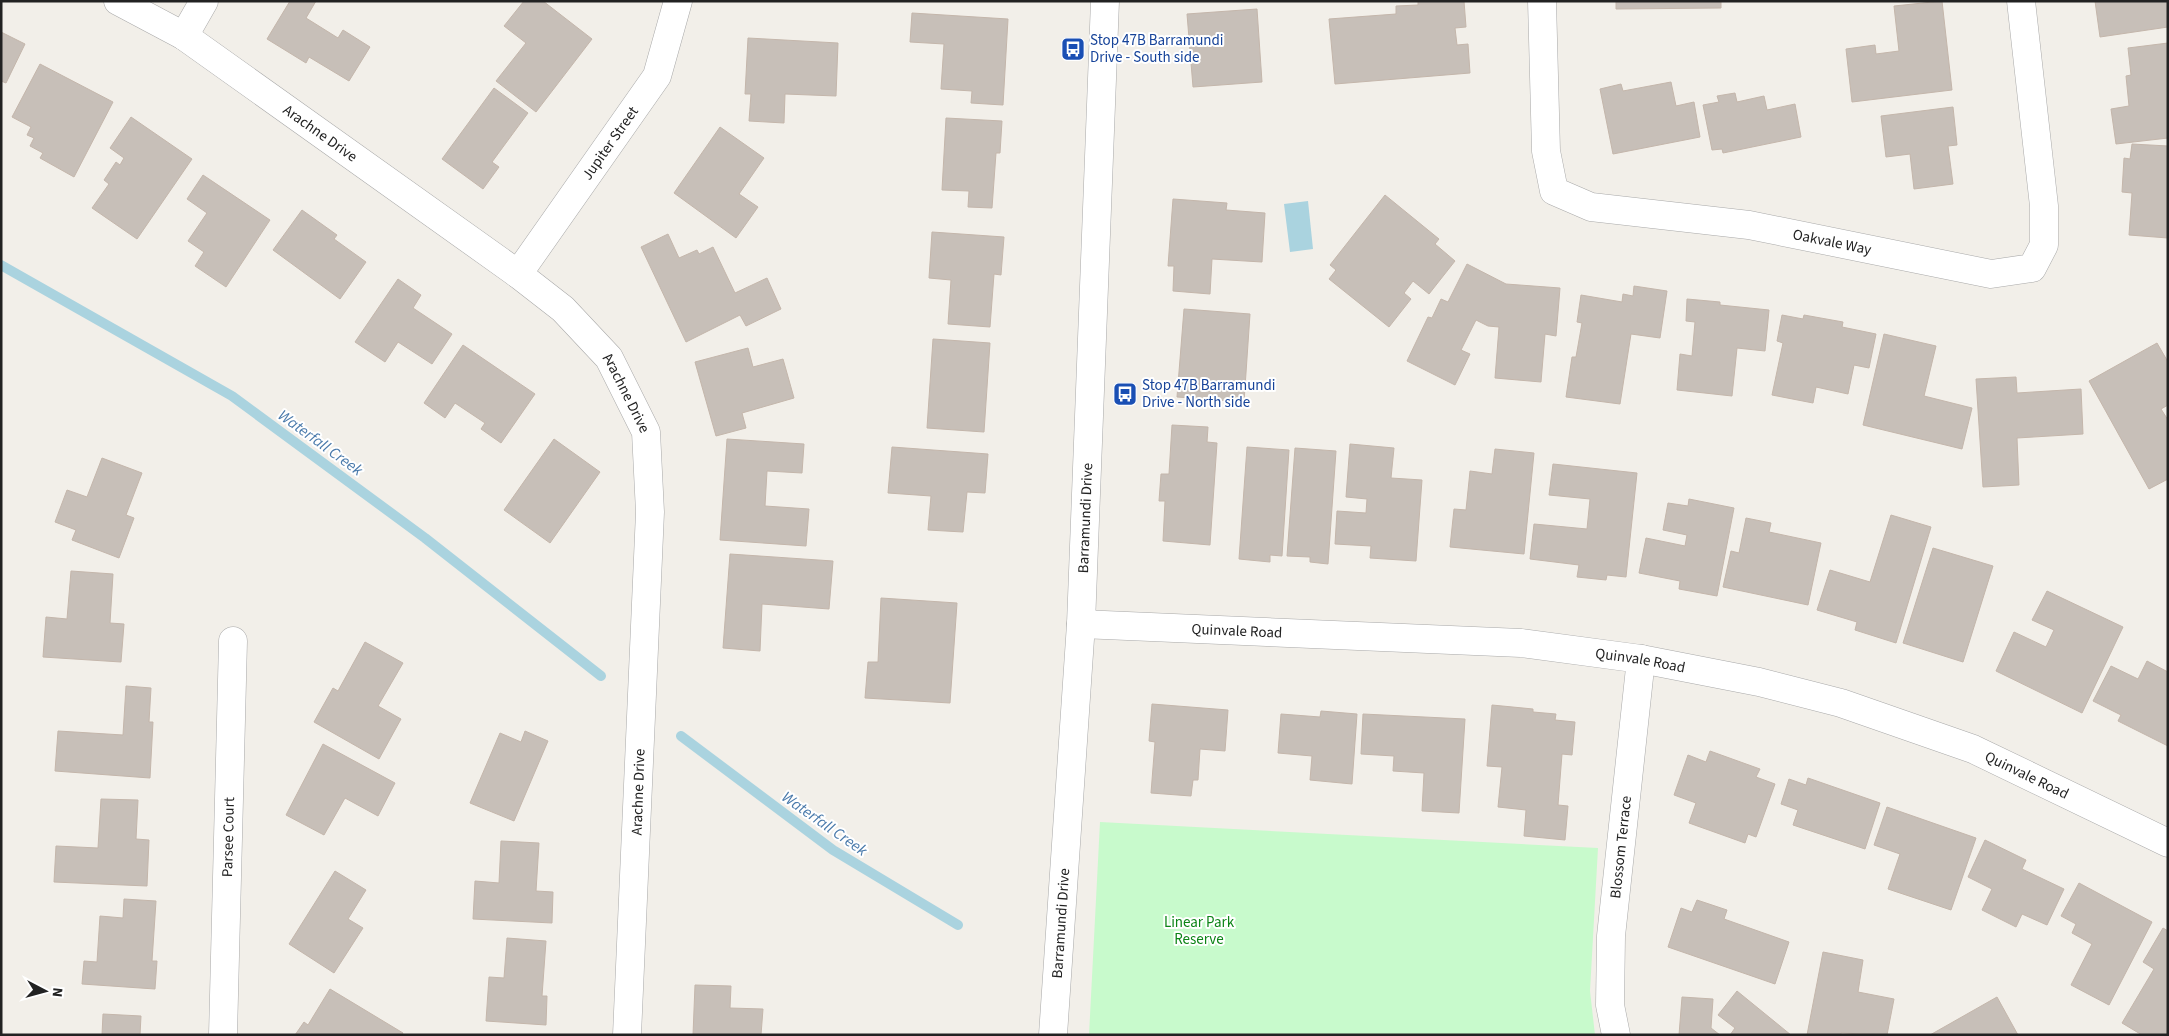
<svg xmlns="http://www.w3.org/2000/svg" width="2169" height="1036" font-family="'Source Sans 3',sans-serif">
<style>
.park{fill:#c8facc}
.water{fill:#aad3df}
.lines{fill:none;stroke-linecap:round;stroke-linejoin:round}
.stream{stroke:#aad3df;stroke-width:10}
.building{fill:#c7bfb8;stroke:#c4b6ab}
.street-casing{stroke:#a9a9a9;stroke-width:29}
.street{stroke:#fff;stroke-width:28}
.labels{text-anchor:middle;stroke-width:4;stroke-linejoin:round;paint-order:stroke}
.transit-label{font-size:15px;fill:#164399;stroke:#fff;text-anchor:start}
.street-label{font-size:15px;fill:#222;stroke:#fff}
.park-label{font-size:15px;fill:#0c8416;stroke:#fff}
.water-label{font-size:16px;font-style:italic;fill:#4a7aab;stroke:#fff}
</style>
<rect width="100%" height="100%" fill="#f2efe9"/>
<!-- park -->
<polygon class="park" points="1100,822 1598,848 1590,991 1595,1035 1089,1035"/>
<!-- water -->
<polygon class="water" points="1308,201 1313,249 1290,252 1284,204"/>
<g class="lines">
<!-- stream -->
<g class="stream">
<polyline points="1,265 232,396 425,538 601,676"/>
<polyline points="681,736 833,850 958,925"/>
</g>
</g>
<!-- building -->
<g class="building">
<polygon points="290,1 316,1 306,18 338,38 343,30 370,47 349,81 309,57 306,63 267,39"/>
<polygon points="524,1 543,1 592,39 536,112 496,81 526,43 504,26"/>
<polygon points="1418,1 1464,1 1466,27 1455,28 1457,45 1468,44 1470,73 1335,84 1329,19 1396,14 1396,6 1418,5"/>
<polygon points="1616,1 1721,1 1721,8 1616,9"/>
<polygon points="1942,1 1952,90 1852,102 1846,49 1875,45 1876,54 1899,51 1894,6"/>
<polygon points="2095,1 2168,1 2168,27 2100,37"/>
<polygon points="1257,9 1262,82 1193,87 1187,14"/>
<polygon points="912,13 1008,19 1003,105 971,103 972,91 941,89 944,44 910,42"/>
<polygon points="1,32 25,44 6,83 1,81"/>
<polygon points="748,38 838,43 836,96 785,94 784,123 749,121 751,94 745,94"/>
<polygon points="2168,43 2168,138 2116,144 2111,109 2129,106 2126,76 2131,75 2128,48"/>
<polygon points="40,64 113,102 74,177 40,158 43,153 30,146 34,138 27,135 31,127 12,117"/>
<polygon points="1671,82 1676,106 1694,102 1700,137 1613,154 1600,89 1621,84 1623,91"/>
<polygon points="494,88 528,113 492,162 499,167 483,189 442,159"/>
<polygon points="1735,93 1737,102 1764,96 1767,110 1795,104 1801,137 1723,153 1722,149 1712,150 1703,105 1719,102 1717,96"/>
<polygon points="1953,107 1957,145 1948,146 1953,184 1914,189 1910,154 1886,157 1881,116"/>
<polygon points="131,117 192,159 137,239 92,208 109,184 104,180 116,162 120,165 124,158 110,148"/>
<polygon points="946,118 1002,121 1000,153 996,153 992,208 968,207 969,191 942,190"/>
<polygon points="720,127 764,158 739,194 758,207 736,238 674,193"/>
<polygon points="2132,144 2168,146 2168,238 2129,235 2132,193 2122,192 2124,158 2130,159"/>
<polygon points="203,175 270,220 226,287 195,266 204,252 188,241 207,213 187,199"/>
<polygon points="1385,195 1439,239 1435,244 1455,261 1429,294 1413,281 1404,293 1411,299 1389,327 1329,279 1336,270 1330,265"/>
<polygon points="1173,199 1227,203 1226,210 1265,213 1262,262 1212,259 1210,294 1173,291 1174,266 1168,266"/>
<polygon points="302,210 337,235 334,239 366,262 340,299 273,250"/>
<polygon points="932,232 1004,237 1001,275 994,274 990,327 948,324 951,280 929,278"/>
<polygon points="668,234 679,258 697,250 699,254 713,247 735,293 767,278 781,309 746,326 740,315 686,342 641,247"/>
<polygon points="1467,264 1506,284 1560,288 1556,336 1545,334 1541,382 1495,378 1499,327 1488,326 1476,320 1461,350 1470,354 1455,385 1407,361 1428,317 1432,318 1441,299 1448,302"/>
<polygon points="398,279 421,295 413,308 452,334 432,364 398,342 385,362 355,342"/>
<polygon points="1634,286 1667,291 1660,338 1631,334 1620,404 1566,397 1572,357 1576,357 1582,323 1577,322 1581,295 1622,302 1623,294 1633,296"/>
<polygon points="1687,299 1720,302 1720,305 1769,310 1765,351 1737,348 1732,396 1677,390 1680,354 1692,356 1695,322 1686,321"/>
<polygon points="1184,309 1250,314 1244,402 1177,397"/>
<polygon points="1782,315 1803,319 1804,315 1843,322 1842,327 1876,334 1869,368 1854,365 1848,394 1816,387 1813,403 1772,395 1783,343 1777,341"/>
<polygon points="1884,334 1936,346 1924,396 1972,408 1962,449 1863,425"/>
<polygon points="933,339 990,343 984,432 927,428"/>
<polygon points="2157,343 2168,362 2168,405 2161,409 2168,420 2168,479 2149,489 2089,381"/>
<polygon points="463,345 535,394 501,443 481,429 485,423 455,403 445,418 424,403"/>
<polygon points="748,348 753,367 783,359 794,398 742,413 746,428 716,436 695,362"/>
<polygon points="2016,377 2017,393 2081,389 2083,434 2017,438 2019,485 1983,487 1976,379"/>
<polygon points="1172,425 1208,427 1207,442 1217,443 1210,545 1163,541 1165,501 1159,501 1161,474 1169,474"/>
<polygon points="554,439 600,472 550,543 504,510"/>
<polygon points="727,439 804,444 802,473 767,471 765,506 809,509 806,546 720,540"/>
<polygon points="1350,444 1394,448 1391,478 1422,480 1416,561 1370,558 1371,546 1335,544 1337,511 1366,513 1367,499 1346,497"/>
<polygon points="892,447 988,454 985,493 967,492 963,532 928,530 931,496 888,493"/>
<polygon points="1247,447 1289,450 1282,556 1270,555 1270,562 1239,559"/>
<polygon points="1295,448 1336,451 1328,564 1310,562 1310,557 1287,556"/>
<polygon points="1495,449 1534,453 1524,554 1450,547 1454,509 1466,510 1470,471 1492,474"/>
<polygon points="102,458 142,473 126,515 134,518 119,558 72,540 76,530 55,522 67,490 87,497"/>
<polygon points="1553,464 1637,473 1626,577 1607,575 1606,580 1577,577 1579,565 1530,559 1534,524 1587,529 1590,499 1549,495"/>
<polygon points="1689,499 1734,508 1717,596 1679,589 1680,581 1639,573 1646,538 1685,546 1687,535 1663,530 1668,503 1688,506"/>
<polygon points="1891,515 1931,527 1896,643 1855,630 1857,622 1817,610 1830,570 1870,582"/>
<polygon points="1746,518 1771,523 1769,532 1821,543 1808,605 1723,587 1731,551 1739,553"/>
<polygon points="1933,548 1993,566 1963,662 1903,643"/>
<polygon points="730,554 833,561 829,609 762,604 760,651 723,648"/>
<polygon points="71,571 113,574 110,623 124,624 121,662 43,657 46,617 67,619"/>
<polygon points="2047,591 2123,627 2082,713 1996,671 2014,632 2046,647 2054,630 2032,620"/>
<polygon points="881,598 957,603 950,703 865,698 868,662 878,662"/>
<polygon points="365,642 403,663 378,706 401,719 379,759 314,722 333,688 338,691"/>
<polygon points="2147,661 2168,672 2168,746 2118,721 2121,715 2093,701 2111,666 2138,679"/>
<polygon points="126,686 151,688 149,722 153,722 150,778 55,771 58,731 123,735"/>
<polygon points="1152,704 1228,710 1225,751 1200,749 1198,780 1193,780 1191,796 1151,793 1155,742 1149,741"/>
<polygon points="1492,705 1533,709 1533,712 1556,714 1555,720 1575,722 1572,755 1562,754 1558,805 1568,806 1565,840 1524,836 1526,810 1498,807 1502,767 1487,766"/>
<polygon points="1321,711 1357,714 1352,784 1310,780 1312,756 1278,753 1281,714 1320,717"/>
<polygon points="1363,714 1465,719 1459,813 1422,811 1424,773 1393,771 1394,756 1361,754"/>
<polygon points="525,731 548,741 514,821 470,803 500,733 521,742"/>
<polygon points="323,744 395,783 378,816 345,798 324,835 286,815"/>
<polygon points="1710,751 1760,769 1756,777 1775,784 1756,837 1748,834 1745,843 1689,823 1696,803 1674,795 1688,755 1706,762"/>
<polygon points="1808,778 1880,803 1865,849 1793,825 1798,810 1781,804 1789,779 1806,785"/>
<polygon points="101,799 138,800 136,839 149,840 147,886 54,882 56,846 98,848"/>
<polygon points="1887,807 1976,838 1951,910 1888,889 1900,854 1874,845"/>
<polygon points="1985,840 2026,860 2022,869 2064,889 2047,925 2022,914 2016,927 1982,910 1992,889 1968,877"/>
<polygon points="501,841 539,843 536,891 553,892 552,923 473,919 475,881 499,883"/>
<polygon points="335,871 366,890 348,919 363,928 334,973 289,944"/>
<polygon points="2079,883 2152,922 2109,1005 2071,985 2092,944 2072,933 2076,924 2061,916"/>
<polygon points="124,899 156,901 152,961 157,961 155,989 82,984 84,961 97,962 100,916 123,918"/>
<polygon points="1697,900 1727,910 1724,919 1789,942 1775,984 1668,947 1681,908 1692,912"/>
<polygon points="2163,928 2168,931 2168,1035 2142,1035 2122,1023 2154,969 2143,962"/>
<polygon points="507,938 546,941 542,996 547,996 546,1025 486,1021 489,977 504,978"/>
<polygon points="1823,952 1863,960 1858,992 1894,999 1887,1035 1841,1033 1841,1035 1807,1035"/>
<polygon points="695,985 731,986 730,1008 763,1009 761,1035 693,1035"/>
<polygon points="330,989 403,1033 402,1035 295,1035 304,1022 308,1025"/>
<polygon points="1737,991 1791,1035 1730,1035 1735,1028 1718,1015"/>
<polygon points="1682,997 1713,999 1711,1028 1720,1035 1679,1035"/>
<polygon points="1997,997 2018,1035 1930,1035"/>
<polygon points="103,1014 141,1016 140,1035 102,1035"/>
</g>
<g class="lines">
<!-- street casing -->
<g class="street-casing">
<g id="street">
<path id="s1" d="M118 1 184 36 518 274 563 309 609 358 646 432 650 512 627 1035"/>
<path id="s2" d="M1542 1 1546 151 1554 191 1591 207 1749 225 1991 274 2032 268 2044 245V206L2021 1"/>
<polyline points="184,36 204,1"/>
<path id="s3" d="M518 274 657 76 678 1"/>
<path id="s4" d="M1081 624 1521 643 1641 659 1759 682 1841 703 1973 749 2168 843"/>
<path id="s5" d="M223 1035 233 641"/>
<path id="s6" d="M1053 1035 1081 624 1105 1"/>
<path id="s7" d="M1616 1035 1610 1005 1611 936 1641 659"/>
</g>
</g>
<!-- street -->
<use href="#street" class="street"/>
</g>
<!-- icons -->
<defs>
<g id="bus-square" transform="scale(1.25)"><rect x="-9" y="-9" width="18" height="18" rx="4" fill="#1a4fb4" stroke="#fff"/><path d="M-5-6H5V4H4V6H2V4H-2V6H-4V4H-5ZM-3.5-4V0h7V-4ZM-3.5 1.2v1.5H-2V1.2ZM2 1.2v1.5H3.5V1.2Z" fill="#fff"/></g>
</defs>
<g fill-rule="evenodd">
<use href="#bus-square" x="1073" y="49"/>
<use href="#bus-square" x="1125" y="394"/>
</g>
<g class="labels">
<!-- transit labels -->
<g class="transit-label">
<text x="1090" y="45">Stop 47B Barramundi<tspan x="1090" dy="17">Drive - South side</tspan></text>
<text x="1142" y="390">Stop 47B Barramundi<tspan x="1142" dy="17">Drive - North side</tspan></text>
</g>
<!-- street labels -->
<g class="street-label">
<text dy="5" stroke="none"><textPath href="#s1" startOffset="242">Arachne Drive</textPath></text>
<text dy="5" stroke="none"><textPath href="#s3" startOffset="160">Jupiter Street</textPath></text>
<text dy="5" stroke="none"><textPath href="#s2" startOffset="475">Oakvale Way</textPath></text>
<text dy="5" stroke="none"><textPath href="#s1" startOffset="648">Arachne Drive</textPath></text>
<text dy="5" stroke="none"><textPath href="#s6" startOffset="518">Barramundi Drive</textPath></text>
<text dy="5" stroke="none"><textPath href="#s4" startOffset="156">Quinvale Road</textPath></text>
<text dy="5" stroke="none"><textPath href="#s4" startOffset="561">Quinvale Road</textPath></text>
<text dy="5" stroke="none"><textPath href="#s4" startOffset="966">Quinvale Road</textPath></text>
<text transform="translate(638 792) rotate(-88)" y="5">Arachne Drive</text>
<text dy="5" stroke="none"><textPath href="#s5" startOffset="198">Parsee Court</textPath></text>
<text dy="5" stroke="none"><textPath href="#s7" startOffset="189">Blossom Terrace</textPath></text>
<text dy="5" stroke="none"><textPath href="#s6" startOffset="112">Barramundi Drive</textPath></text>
</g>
<!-- park labels -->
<g class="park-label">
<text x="1199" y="927">Linear Park<tspan x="1199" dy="17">Reserve</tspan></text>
</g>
<!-- water labels -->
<g class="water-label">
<text transform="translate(321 442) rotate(36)" y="6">Waterfall Creek</text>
<text transform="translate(825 823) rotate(35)" y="6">Waterfall Creek</text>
</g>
</g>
<!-- border -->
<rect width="2169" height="1036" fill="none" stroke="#222222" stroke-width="5"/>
<!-- north arrow -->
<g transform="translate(45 991) rotate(96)" stroke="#ffffff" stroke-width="4" paint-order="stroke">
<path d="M0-4L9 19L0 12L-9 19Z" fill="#222222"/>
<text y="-8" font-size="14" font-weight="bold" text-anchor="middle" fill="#222222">N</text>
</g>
</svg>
